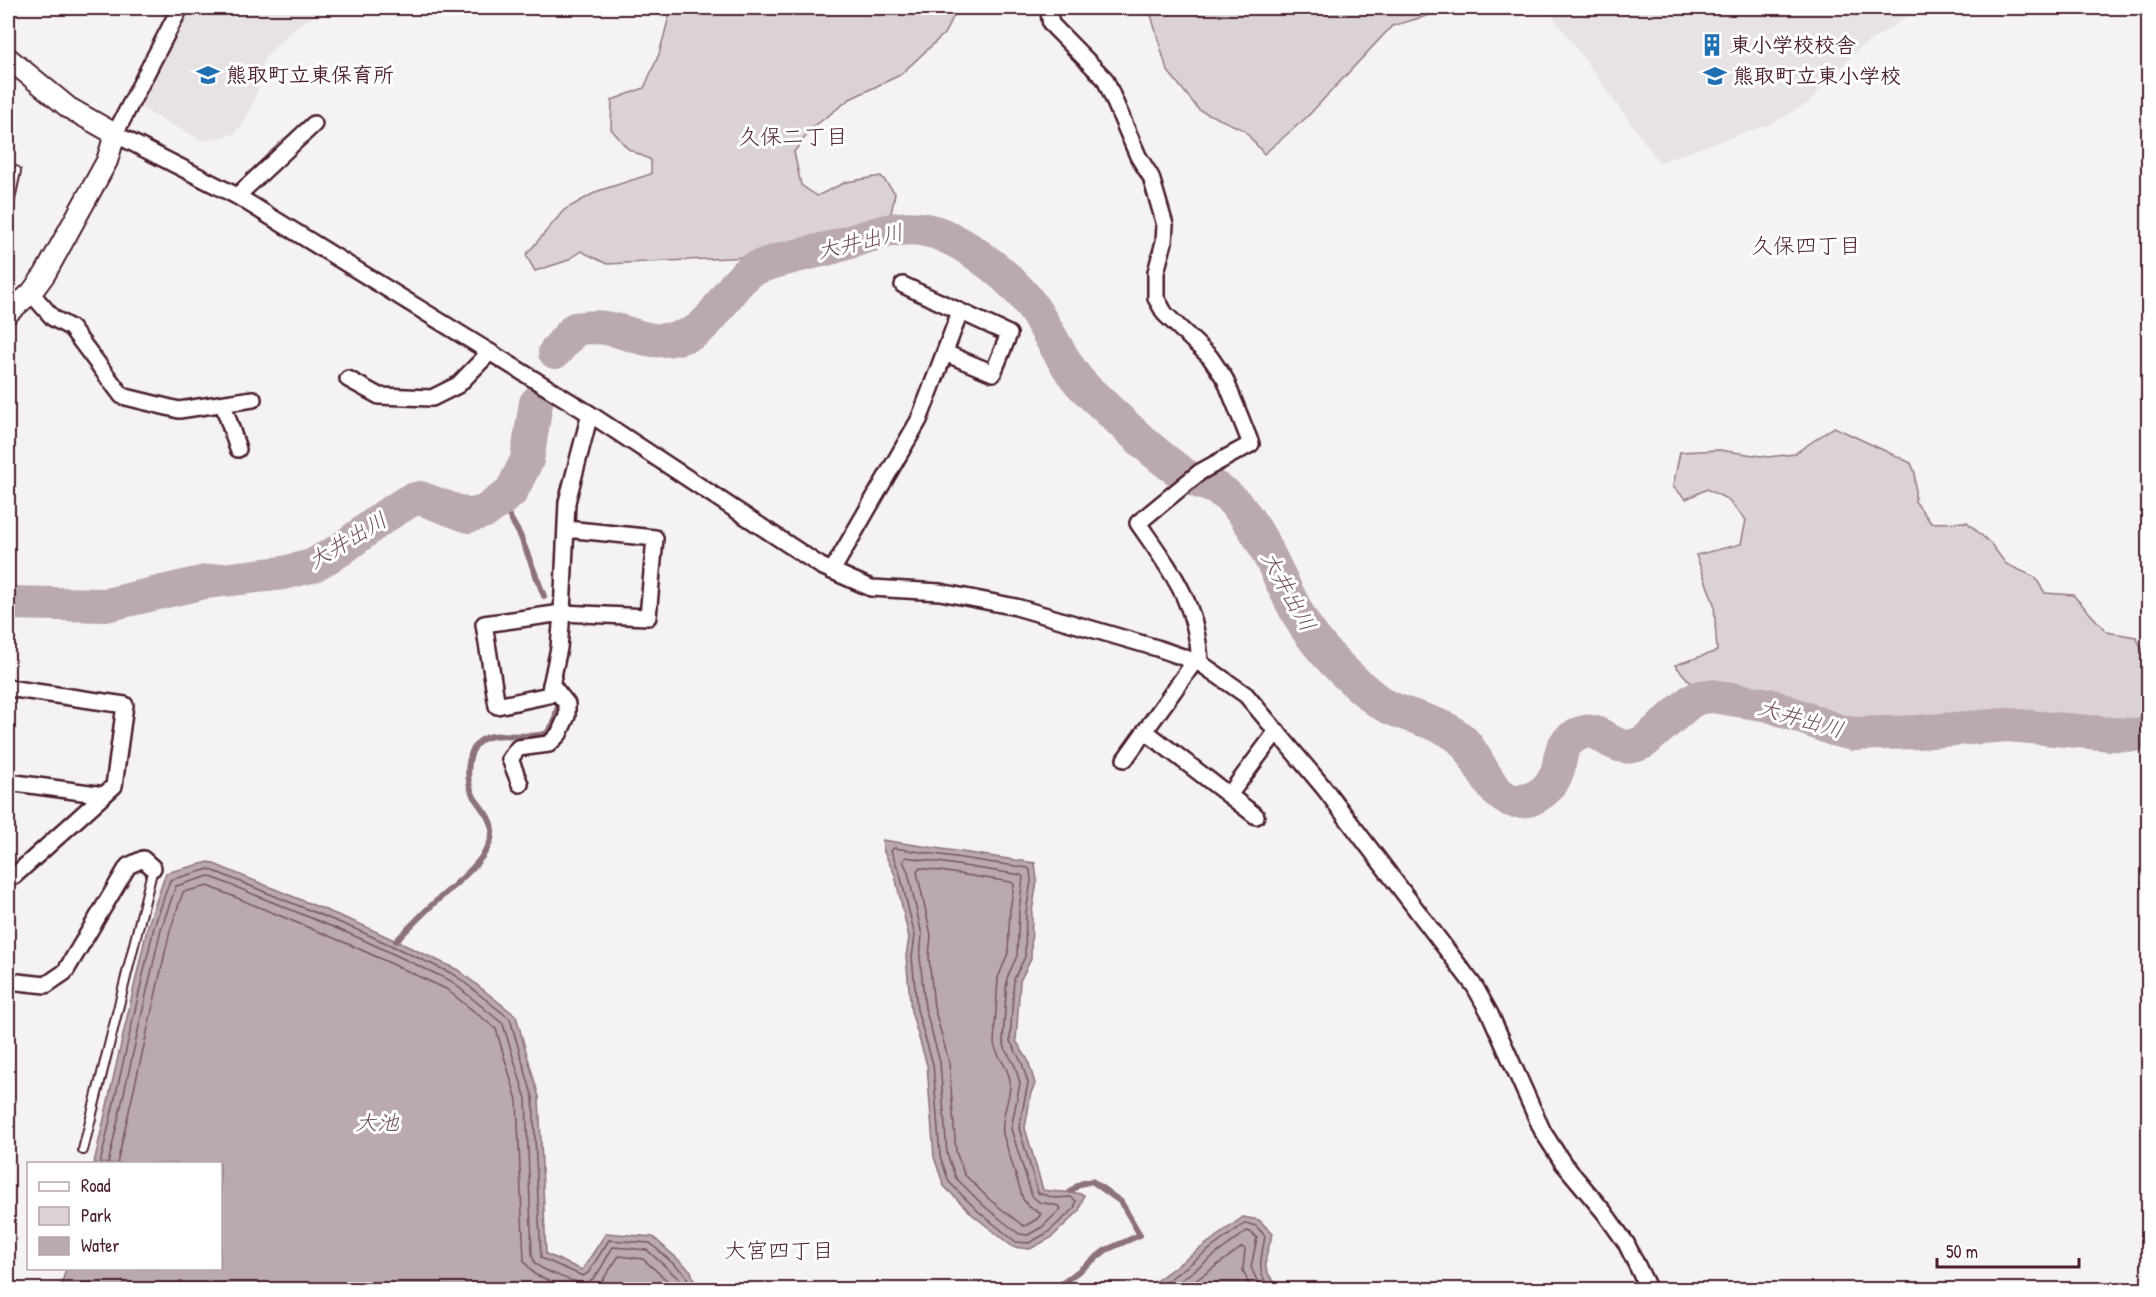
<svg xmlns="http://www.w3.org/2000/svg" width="2156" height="1297" font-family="'Patrick Hand','Klee One',sans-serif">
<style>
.built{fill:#e7e2e3}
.green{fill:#dbd2d5;stroke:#927880;stroke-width:1.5}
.water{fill:#baa9ae;stroke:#8d727a;stroke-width:1.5}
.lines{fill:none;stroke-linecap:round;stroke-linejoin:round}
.shore{stroke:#77565f;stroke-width:1.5}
.stream{stroke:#8d727a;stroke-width:6}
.river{stroke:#baa9ae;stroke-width:34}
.service-casing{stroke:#4a1f2b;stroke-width:12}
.minor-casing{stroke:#4a1f2b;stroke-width:20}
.tertiary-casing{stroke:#4a1f2b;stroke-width:24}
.service{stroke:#fff;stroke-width:8}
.minor{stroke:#fff;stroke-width:15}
.tertiary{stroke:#fff;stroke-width:20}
.labels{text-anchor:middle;stroke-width:6;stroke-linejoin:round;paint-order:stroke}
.poi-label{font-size:21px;font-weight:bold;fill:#4a1f2b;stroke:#fff;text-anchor:start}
.neighbourhood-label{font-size:22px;fill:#4a1f2b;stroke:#fff}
.water-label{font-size:22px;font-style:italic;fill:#714f59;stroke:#fff}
</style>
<rect width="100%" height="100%" fill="#f4f2f2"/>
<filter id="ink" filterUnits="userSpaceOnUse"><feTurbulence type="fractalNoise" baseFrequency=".0167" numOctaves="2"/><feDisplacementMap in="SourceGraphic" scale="12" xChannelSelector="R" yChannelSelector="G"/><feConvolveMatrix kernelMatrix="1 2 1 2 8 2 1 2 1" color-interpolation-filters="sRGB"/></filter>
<g filter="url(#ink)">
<!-- built -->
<g class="built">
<polygon points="191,8 346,8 340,11 318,14 294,28 264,58 257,92 245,121 234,134 203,141 139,107"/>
<polygon points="1547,8 1920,8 1858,49 1808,103 1773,123 1659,162"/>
</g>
<!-- green -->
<g class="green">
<polygon points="680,8 958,8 944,34 900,75 850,99 812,128 794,152 801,185 817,196 846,182 881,176 895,193 891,214 852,230 748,257 607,264 581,251 566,261 535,271 526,255 564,210 598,191 651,174 651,160 628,149 611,129 612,100 644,88 659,54 669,17"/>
<polygon points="1149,8 1454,8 1392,26 1307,117 1264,154 1244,130 1199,110 1167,70"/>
<polygon points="1834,427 1911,463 1915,473 1915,501 1931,523 1967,522 1991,544 2006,564 2035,577 2045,593 2073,595 2107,632 2136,637 2148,661 2148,722 2142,728 2005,719 1853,726 1767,692 1691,683 1675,665 1717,651 1714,604 1696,555 1741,544 1746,520 1727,499 1707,489 1686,499 1673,487 1680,452 1719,450 1768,457 1794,454"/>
</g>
<!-- water -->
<g class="water">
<path d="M882 840 1035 863 1037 881 1032 912 1031 959 1020 981 1016 1041 1028 1060 1035 1084 1031 1093 1025 1128 1043 1190C1057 1193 1070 1190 1084 1195L1079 1211 1051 1238 1030 1249 1013 1247 974 1216 944 1186 934 1157 927 1065 911 1011 906 956 909 938 895 875 884 852Z"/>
<polygon points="209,862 362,925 458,970 516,1016 539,1097 546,1254 582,1270 606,1233 653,1237 691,1271 697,1289 60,1289 66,1269 220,1268 220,1164 94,1163 148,925 166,873"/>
<path d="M1243 1217 1259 1220 1273 1234C1264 1260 1259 1272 1283 1289H1145Z"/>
</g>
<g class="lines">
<!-- shore -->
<g class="shore">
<polygon points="894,848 1028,868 1030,870 1031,881 1026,912 1025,957 1014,979 1010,1041 1022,1063 1028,1083 1019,1128 1038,1193 1055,1198 1071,1197 1076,1201 1074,1209 1047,1233 1029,1243 1016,1242 979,1212 949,1182 940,1156 933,1064 917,1010 912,957 915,936 900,874 891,851"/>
<polygon points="906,857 1021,875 1023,877 1019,911 1017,956 1007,978 1003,1040 1005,1048 1015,1066 1020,1083 1011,1129 1032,1196 1039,1202 1059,1206 1061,1209 1042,1227 1028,1235 1019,1234 984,1206 956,1178 947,1154 940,1062 925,1008 920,957 922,935 908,872 903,861"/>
<path d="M920 868 1011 882 1014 884 1010 910 1008 953 998 978 994 1043C996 1057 1010 1068 1010 1082 1011 1099 1000 1116 1003 1134L1023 1199 1028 1206 1041 1214 1037 1219 1025 1226 1022 1225 990 1200 964 1174 956 1152 949 1062 934 1007 929 957 931 935 917 872Z"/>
<polyline points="100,1164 154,927 170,880 209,869 360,931 455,975 510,1019 533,1098 541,1258 583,1276 588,1273 609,1240 650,1243 686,1275 691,1290"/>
<path d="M108 1164 161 929 176 886 209 876 357 937 451 981 503 1024 526 1099 532 1254C533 1258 533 1260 535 1263 541 1270 580 1286 588 1282 599 1277 606 1257 613 1247L647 1250 679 1279 683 1290"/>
<polyline points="117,1164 170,931 183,892 208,886 353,946 446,989 496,1029 517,1100 524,1261 534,1274 570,1290"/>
<polyline points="593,1290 600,1284 619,1256 643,1259 671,1284 673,1290"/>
<path d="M1155 1290 1245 1223 1256 1226 1265 1236C1262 1256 1254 1275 1273 1290"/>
<polyline points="1168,1290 1247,1231 1252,1233 1257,1238 1251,1267 1261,1290"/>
<polyline points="1183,1290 1242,1247 1245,1249 1243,1270 1251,1290"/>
</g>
<!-- stream -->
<g class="stream">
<polyline points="500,500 520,535 544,596"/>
<path d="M396 941C408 929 419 917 432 905 450 888 495 856 492 829 491 817 480 807 474 797 466 782 465 753 480 741 495 729 527 741 547 733L554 723 557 709"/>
<polyline points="1054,1290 1106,1250 1140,1235 1121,1202 1092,1181 1080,1184 1071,1191"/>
</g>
<!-- river -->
<g class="river">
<path d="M555 352 575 329C587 327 597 326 610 329 637 334 647 345 678 338 679 337 690 335 691 334 717 320 726 289 749 272 763 262 811 253 830 248 852 242 875 232 898 229 906 228 918 228 926 230 958 236 1003 271 1024 296 1045 321 1057 354 1077 379 1084 388 1094 396 1102 404 1128 428 1153 453 1182 473 1201 486 1215 483 1231 499 1267 535 1279 585 1305 626 1323 653 1349 678 1374 698 1399 718 1441 719 1462 740 1479 756 1490 800 1517 801 1536 802 1553 787 1558 769 1561 757 1560 746 1572 738 1597 721 1603 743 1623 746 1630 748 1637 745 1644 742L1690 702 1700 697 1712 696 1769 705 1836 730 1853 734 1917 732 2007 725 2112 734 2134 735 2148 733"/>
<polyline points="8,603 106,605 205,582 283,573 312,566 340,550 385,516 409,501 420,498 469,516 486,511 511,492 527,460 536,403"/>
</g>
<!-- service casing -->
<g class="service-casing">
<g id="service">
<polyline points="8,209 16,171"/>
<polyline points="83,1150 153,868"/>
</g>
</g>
<!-- minor casing -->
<g class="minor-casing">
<g id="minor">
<polyline points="180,8 115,134 237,196 590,414 821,566 871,588 940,592 1016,607 1157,648 1200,663 1246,695 1324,788 1475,987 1490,1014 1543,1132 1563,1163 1604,1212 1626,1243 1649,1290"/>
<path d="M1048 8 1051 24 1105 79 1138 156 1151 177 1165 225 1164 242 1156 272V298L1165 314 1210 357 1225 379 1251 444 1200 472 1138 523C1171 571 1197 602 1200 663"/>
<polyline points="237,196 314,124"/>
<polyline points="903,285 1009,334 993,373 945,353"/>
<polyline points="31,293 53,318 71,328 122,396 179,410 253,399"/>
<polyline points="348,379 379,396 432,398 458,385 490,352"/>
<polyline points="223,404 238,449"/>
<polyline points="566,529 655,538 648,617 562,613 484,624 497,706 549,695 559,648 562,613 567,502 590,414"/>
<polyline points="832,571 919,420 960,312"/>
<polyline points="8,688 125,705 114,786 104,795 8,782"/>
<polyline points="1145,731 1256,816"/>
<polyline points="1125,759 1195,661"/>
<polyline points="520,784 510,759 518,748 549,744 559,734 567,716 567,704 551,684"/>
<polyline points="1229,795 1277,731"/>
<polyline points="8,875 14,876 104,795"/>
<polyline points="8,981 46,985 65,972 128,866 143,859 153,868"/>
</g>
</g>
<!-- tertiary casing -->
<g class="tertiary-casing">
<polyline id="tertiary" points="8,58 69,108 115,134 107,161 45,274 31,293 8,313"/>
</g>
<!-- service -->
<use href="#service" class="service"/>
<!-- minor -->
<use href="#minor" class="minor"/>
<!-- tertiary -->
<use href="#tertiary" class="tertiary"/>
</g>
</g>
<!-- icons -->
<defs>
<g id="building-bare" transform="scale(1.8)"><path d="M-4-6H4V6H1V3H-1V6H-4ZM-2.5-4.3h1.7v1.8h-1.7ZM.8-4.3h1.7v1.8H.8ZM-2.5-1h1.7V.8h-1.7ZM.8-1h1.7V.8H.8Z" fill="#1f6fb2" stroke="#fff" stroke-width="2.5" paint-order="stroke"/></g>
<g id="school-bare" transform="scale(1.8)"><path d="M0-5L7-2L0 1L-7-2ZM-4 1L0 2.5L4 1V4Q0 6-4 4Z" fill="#1f6fb2" stroke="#fff" stroke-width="2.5" paint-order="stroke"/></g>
</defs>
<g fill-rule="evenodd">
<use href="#building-bare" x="1712" y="45"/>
<use href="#school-bare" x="208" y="75"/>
<use href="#school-bare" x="1715" y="76"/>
</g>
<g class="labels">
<!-- poi labels -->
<g class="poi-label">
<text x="1730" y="52">東小学校校舎</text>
<text x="226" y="82">熊取町立東保育所</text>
<text x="1733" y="83">熊取町立東小学校</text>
</g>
<!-- neighbourhood labels -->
<g class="neighbourhood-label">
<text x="793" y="144">久保二丁目</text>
<text x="1806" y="253">久保四丁目</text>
<text x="779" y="1258">大宮四丁目</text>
</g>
<!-- water labels -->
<g class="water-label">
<text transform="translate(860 241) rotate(-13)" y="8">大井出川</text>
<text transform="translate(347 540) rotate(-31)" y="8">大井出川</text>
<text transform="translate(1289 591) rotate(61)" y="8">大井出川</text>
<text transform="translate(1801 718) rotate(16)" y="8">大井出川</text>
<text x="377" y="1130">大池</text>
</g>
</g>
<!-- margin -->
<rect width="2156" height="1297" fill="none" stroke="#fff" stroke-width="30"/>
<rect x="15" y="15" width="2126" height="1267" fill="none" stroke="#4a1f2b" stroke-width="2" filter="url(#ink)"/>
<!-- legend -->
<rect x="27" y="1162" width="195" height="108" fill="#ffffff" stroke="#b7a5aa" stroke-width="1.5"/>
<rect x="39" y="1182" width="30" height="9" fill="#ffffff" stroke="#b7a5aa" stroke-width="1.5"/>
<text x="81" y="1192" font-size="18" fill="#4a1f2b">Road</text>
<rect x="39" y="1207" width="30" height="18" fill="#dbd2d5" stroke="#b7a5aa" stroke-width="1.5"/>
<text x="81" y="1222" font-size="18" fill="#4a1f2b">Park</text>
<rect x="39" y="1237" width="30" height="18" fill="#baa9ae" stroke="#b7a5aa" stroke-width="1.5"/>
<text x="81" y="1252" font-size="18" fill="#4a1f2b">Water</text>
<!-- scale -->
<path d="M1937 1258v9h142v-9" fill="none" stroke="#4a1f2b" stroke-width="3"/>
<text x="1946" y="1258" font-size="18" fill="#4a1f2b" stroke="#ffffff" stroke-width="4.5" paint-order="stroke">50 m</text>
</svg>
